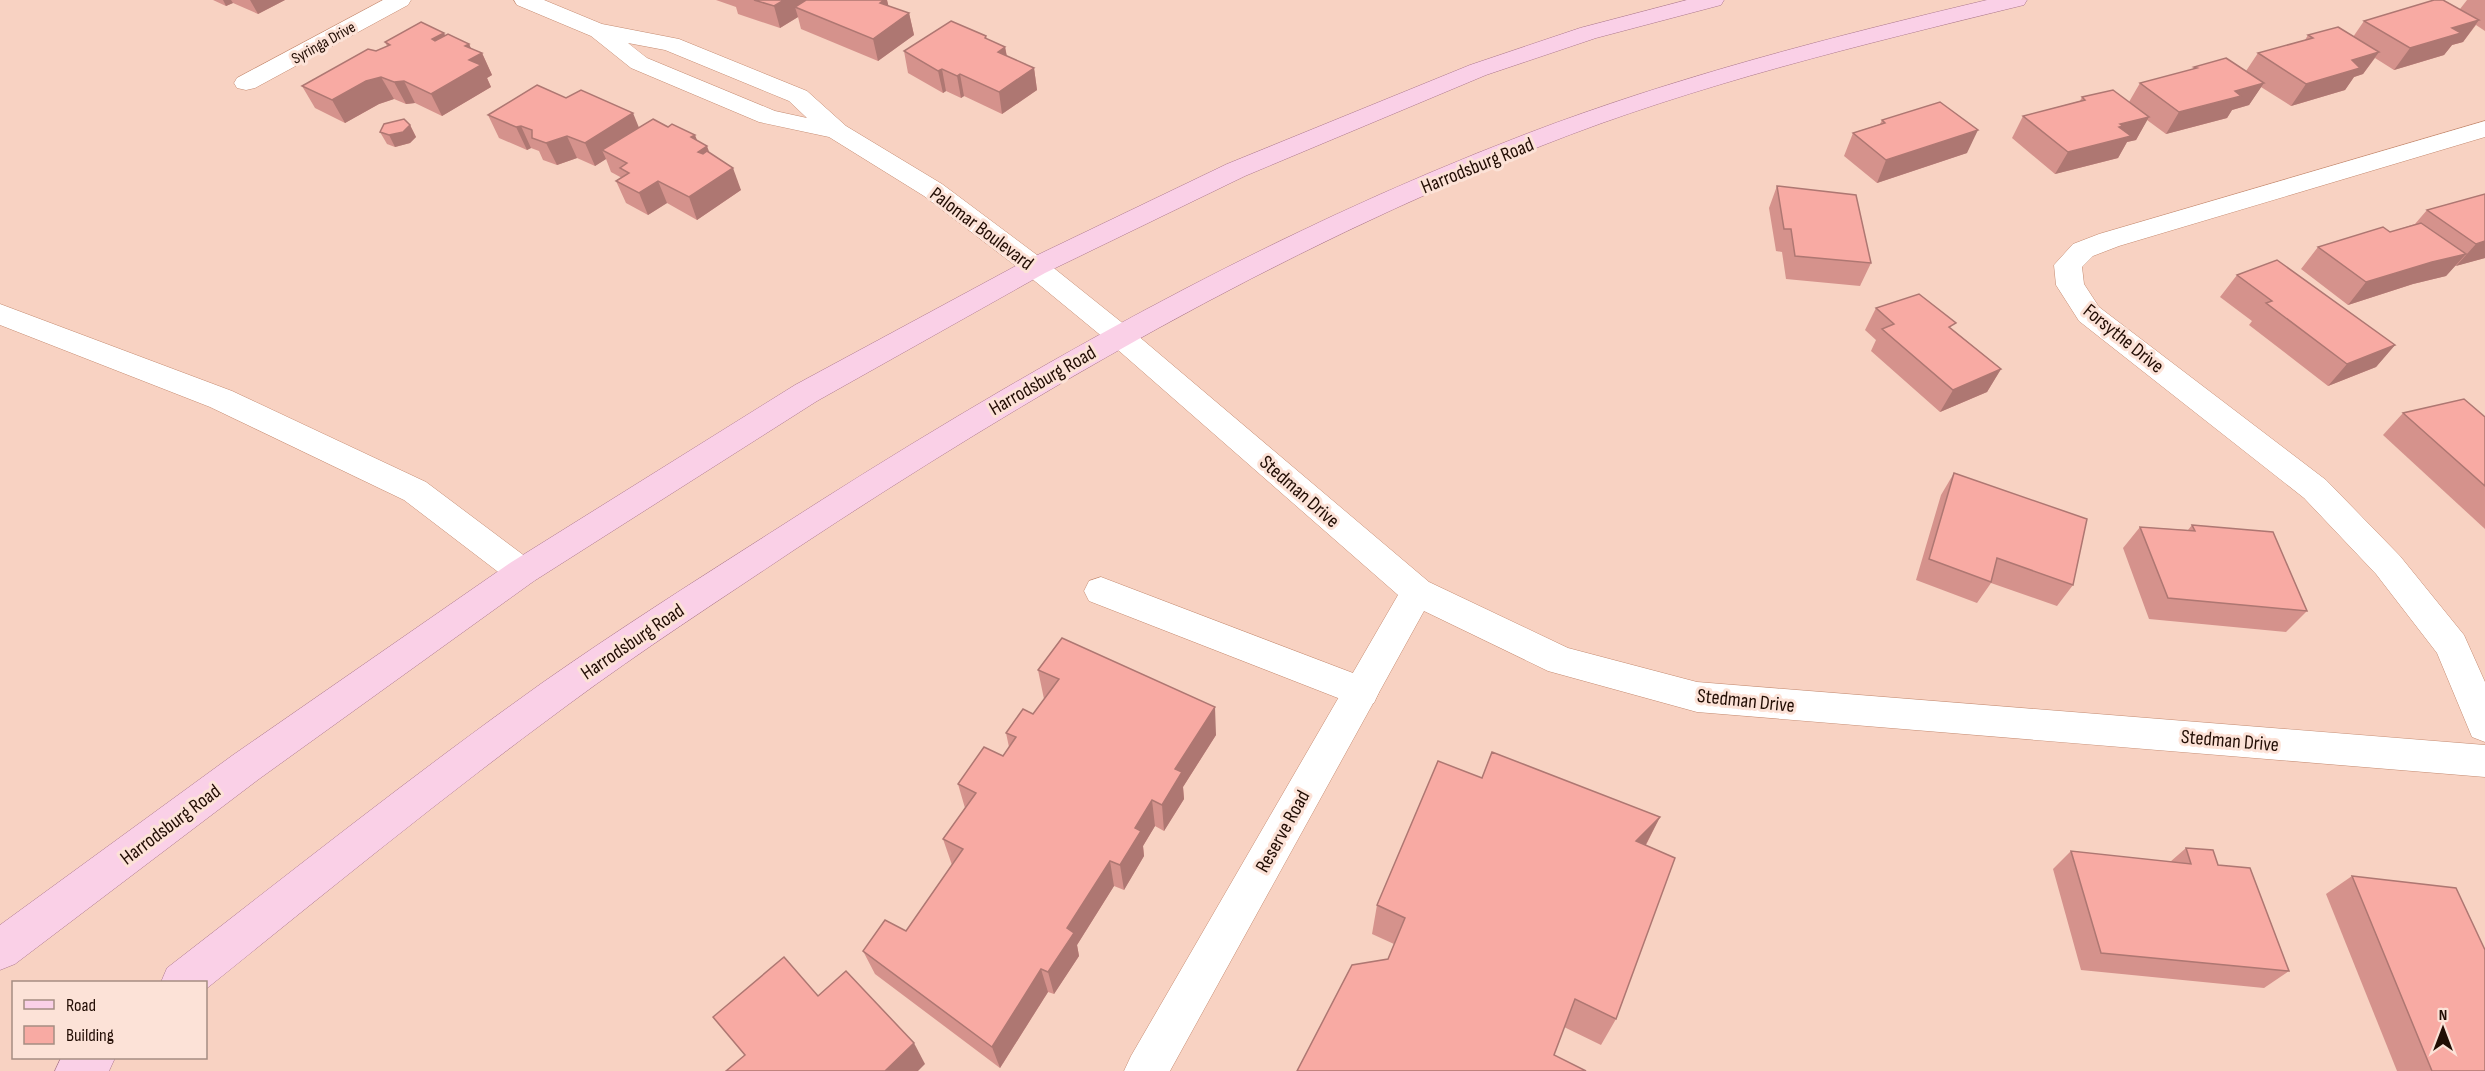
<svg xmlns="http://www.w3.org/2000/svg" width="2485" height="1071" font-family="'Sofia Sans Condensed',sans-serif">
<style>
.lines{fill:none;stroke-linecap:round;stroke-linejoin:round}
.lane-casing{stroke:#c48a70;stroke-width:1}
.street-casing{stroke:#c48a70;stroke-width:1}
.primary-casing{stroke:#ac788d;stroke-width:1}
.lane{fill:#fff;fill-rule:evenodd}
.street{fill:#fff;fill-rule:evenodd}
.primary{fill:#fad0e7;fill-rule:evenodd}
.wall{fill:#d5928c}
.shaded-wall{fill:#ae7772}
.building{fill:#f8aaa3;stroke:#ae7772;stroke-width:1.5}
.labels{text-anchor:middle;stroke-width:6;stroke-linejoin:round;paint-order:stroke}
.far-street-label{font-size:16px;fill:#220d04;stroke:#fce2d7}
.street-label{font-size:20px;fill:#220d04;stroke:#fce2d7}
</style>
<rect width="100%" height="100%" fill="#f8d2c2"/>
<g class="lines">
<!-- lane casing -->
<g class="lane-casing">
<g id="lane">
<polygon points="0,304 232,391 426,482 534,563 539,572 534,581 522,585 510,581 404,500 210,407 0,325"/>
<polygon points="1101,577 1374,681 1379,692 1374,703 1361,707 1089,601 1084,591 1089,581"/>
</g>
</g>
<!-- street casing -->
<g class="street-casing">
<g id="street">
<polygon points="383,0 411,0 408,5 255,88 246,90 237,88 234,83 237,78"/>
<path d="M514 0H544L602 24 679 39 807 91 846 126 942 184 1045 261 1130 329 1429 582 1568 648 1697 682 2485 745V777L1697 712 1548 671 1424 611 1170 1071H1124L1131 1056 1398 595 1110 343 1025 273 924 196 829 137 759 122 631 68 591 36 517 5ZM628 43 665 50 789 101 807 118 775 111 647 58Z"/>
<polygon points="2485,121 2485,137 2119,246 2093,256 2082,267 2084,284 2099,307 2326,480 2400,556 2464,635 2485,682 2485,742 2472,737 2437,653 2376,574 2304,498 2079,321 2056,285 2054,265 2073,244 2099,234"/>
</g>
</g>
<!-- primary casing -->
<g class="primary-casing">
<g id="primary">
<polygon points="1687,0 1724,0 1721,5 1596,38 1486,75 1245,176 1045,273 817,401 534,581 259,779 15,964 0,970 0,925 233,755 510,563 795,385 1025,261 1227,164 1470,65 1580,28"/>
<path d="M1987 0H2027L2024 5C1861 45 1697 84 1541 146 1277 251 1030 394 794 550 718 601 642 650 569 704 445 795 325 893 206 989V982H161L167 968C291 872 414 774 542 683 619 629 698 579 778 528 1014 376 1262 235 1526 134 1675 77 1831 37 1987 0Z"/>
<polygon points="61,1058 115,1058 109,1071 55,1071"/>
</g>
</g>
<!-- lane -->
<use href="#lane" class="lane"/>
<!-- street -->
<use href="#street" class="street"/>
<!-- primary -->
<use href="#primary" class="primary"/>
</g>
<!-- wall -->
<g class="wall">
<polygon points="213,0 285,0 258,14 233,3 226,6"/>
<polygon points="716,0 887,0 888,6 909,13 914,35 878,61 801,29 798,17 780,28 738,14 736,7"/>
<polygon points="2467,0 2485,0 2485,31 2476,25 2463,42 2452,45 2444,55 2394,70 2375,58 2363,74 2354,77 2345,90 2291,106 2261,87 2249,105 2232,110 2227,118 2166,134 2147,120 2136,140 2127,142 2118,158 2055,174 2012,138 2023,116 2080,101 2082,97 2129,102 2140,83 2192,70 2194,67 2246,71 2258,53 2305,40 2308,35 2353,37 2364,21 2460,9"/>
<polygon points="445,36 469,44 471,49 482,53 492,75 487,78 491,87 442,116 415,103 406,104 394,99 379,104 345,123 315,108 302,86 387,46 385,42"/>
<polygon points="986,36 987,39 1005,47 1007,56 1034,68 1037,90 1002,114 964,96 961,98 946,91 943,93 908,73 904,51"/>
<polygon points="488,115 639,128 697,140 710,153 741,190 697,220 667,203 648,215 626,203 616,181 622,178 611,172 606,159 595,166 577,158 557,165 543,160 539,151 531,148 527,150 499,138"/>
<polygon points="1882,120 1967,153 1877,183 1844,156 1853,133 1880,124"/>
<polygon points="410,125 416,137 410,143 395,147 387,144 380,132"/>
<polygon points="1777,186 1871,263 1860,286 1786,279 1782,252 1776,251 1769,208"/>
<polygon points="2485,194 2485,258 2455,266 2446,276 2413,284 2348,305 2301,269 2318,247 2390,232 2415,224 2427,210"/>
<polygon points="2237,275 2395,345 2376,367 2328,386 2249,325 2252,321 2220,297"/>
<polygon points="1876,308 1952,329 2001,369 1987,392 1940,412 1871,351 1876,340 1865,330"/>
<polygon points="2403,413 2485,417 2485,529 2383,435"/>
<polygon points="1954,473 2073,585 2057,606 1991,583 1977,603 1916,580 1941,495"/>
<polygon points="2192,525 2307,611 2286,632 2149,619 2123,548 2140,527 2188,530"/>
<polygon points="1038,670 1216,735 1183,787 1184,799 1164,831 1155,826 1143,846 1144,856 1124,890 1114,886 1077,945 1079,956 1054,994 1048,992 1000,1068 875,974 863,951 906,931 952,865 943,839 965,808 958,784 1003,756 1009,747 1006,733 1033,714 1044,699"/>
<polygon points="1482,778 1660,817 1646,845 1616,1019 1601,1045 1564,1027 1297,1071 1388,959 1394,944 1372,934 1377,905"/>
<polygon points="2186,848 2218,865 2289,971 2264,988 2081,970 2053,869 2071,851 2170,862"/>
<polygon points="2352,876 2485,1071 2397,1071 2326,894"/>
</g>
<!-- shaded-wall -->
<g class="shaded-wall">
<polygon points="223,0 231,0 233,3 226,6"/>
<polygon points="250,0 285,0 258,14"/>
<polygon points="784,0 824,0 795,7 798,17 780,28 774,6"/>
<polygon points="884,0 887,0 892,20 880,3"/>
<polygon points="909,13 914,35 878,61 873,39"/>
<polygon points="2479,20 2463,42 2452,45 2444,55 2394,70 2410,48 2452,28"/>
<polygon points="444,33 455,55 432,39"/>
<polygon points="469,44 475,57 482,53 492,75 487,78 491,87 442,116 431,94 469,60 465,46"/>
<polygon points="1005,47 1009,69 998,52"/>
<polygon points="2379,52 2363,74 2354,77 2345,90 2291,106 2306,84 2352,60"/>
<polygon points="1034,68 1037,90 1002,114 999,92"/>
<polygon points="942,69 946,91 943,93 938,71"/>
<polygon points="960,74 964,96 961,98 957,76"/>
<polygon points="381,77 394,99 379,104 345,123 332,100 366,81"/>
<polygon points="404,81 415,103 406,104 394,82"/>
<polygon points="2264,83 2249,105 2232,110 2227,118 2166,134 2179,112 2235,91"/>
<polygon points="633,113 642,135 602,150 606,159 595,166 585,143"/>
<polygon points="2149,117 2136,140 2127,142 2118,158 2055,174 2068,152 2120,124"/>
<polygon points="410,125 416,137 410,143 395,147 389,135"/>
<polygon points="521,126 531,148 527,150 516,127"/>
<polygon points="1978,130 1967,153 1877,183 1886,160"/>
<polygon points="695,135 701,150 707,146 715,168 706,174 691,137"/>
<polygon points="567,136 577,158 557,165 546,143"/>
<polygon points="733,168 741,190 697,220 689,197"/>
<polygon points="658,181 667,203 648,215 639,193"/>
<polygon points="2485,241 2485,258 2456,266 2476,244"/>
<polygon points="2466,254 2446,276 2413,284 2348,305 2366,282 2432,262"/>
<polygon points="2395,345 2376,367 2328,386 2347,364"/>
<polygon points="2001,369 1987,392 1940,412 1953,390"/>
<polygon points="1215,707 1216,735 1183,787 1184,799 1164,831 1162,805 1175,769"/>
<polygon points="1152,800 1155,826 1143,846 1144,856 1124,890 1120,865 1135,828"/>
<polygon points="1660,817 1644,848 1636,841"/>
<polygon points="1110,861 1114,886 1077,945 1079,956 1054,994 1048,972 1067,928"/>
<polygon points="1041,969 1048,992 1000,1068 992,1047"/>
<polygon points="914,1043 925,1064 918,1071 885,1071"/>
</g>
<!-- building -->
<g class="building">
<polygon points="754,0 784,0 774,6"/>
<polygon points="806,0 884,0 880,3 909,13 873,39 795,7"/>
<polygon points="2434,0 2443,0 2479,20 2452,28 2461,33 2410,48 2364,21"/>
<polygon points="951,21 986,36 985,38 1005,47 998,52 1034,68 999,92 960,74 957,76 942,69 938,71 904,51"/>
<polygon points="421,22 444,33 432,39 435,41 448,34 469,44 465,46 482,53 469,60 481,65 431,94 404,81 394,82 381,77 366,81 332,100 302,86 368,49 376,51 390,45 385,42"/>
<polygon points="2338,27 2379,52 2352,60 2360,68 2306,84 2258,53 2313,38 2308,35"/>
<polygon points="2226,58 2264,83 2235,91 2241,96 2179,112 2140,83 2197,68 2194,67"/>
<polygon points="537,85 566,98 581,90 633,113 585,143 567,136 546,143 532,138 532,130 521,126 516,127 488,115"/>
<polygon points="2113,90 2149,117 2120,124 2123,126 2119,127 2131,136 2068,152 2023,116 2085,100 2082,97"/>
<polygon points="1940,102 1978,130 1886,160 1853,133 1885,123 1882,120"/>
<polygon points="404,119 410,125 403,132 389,135 380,132 384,124"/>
<polygon points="653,119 668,127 672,124 695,135 691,137 707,146 698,152 703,154 707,151 733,168 689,197 658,181 639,193 616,181 629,173 620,168 627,163 602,150"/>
<polygon points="1777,186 1856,195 1871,263 1795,256 1791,229 1784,229"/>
<polygon points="2485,194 2485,241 2476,244 2427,210"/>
<polygon points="2421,223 2466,254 2432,262 2366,282 2318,247 2383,227 2390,232"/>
<polygon points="2277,260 2395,345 2347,364 2266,303 2272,301 2237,275"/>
<polygon points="1919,294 1956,323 1949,327 2001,369 1953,390 1882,329 1894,324 1876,308"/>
<polygon points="2464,399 2485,417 2485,486 2403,413"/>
<polygon points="1954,473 2087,519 2073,585 1997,558 1991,582 1929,559"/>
<polygon points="2192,525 2273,532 2307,611 2168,598 2140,527 2195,531"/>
<polygon points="1062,638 1215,707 1175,769 1182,772 1162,805 1152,800 1135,828 1141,831 1120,865 1110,861 1067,928 1074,933 1048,972 1041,969 992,1047 863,951 885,920 906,931 963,849 943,839 976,793 958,784 984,747 1003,756 1016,737 1006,733 1023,709 1033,714 1059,679 1038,670"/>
<polygon points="1492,752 1660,817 1636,841 1675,858 1616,1019 1575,999 1554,1055 1586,1071 1297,1071 1352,965 1388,959 1405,918 1377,905 1438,761 1482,778"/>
<polygon points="2186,848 2213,850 2218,865 2250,868 2289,971 2101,953 2071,851 2191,864"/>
<polygon points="2352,876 2456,888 2485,950 2485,1071 2432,1071"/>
<polygon points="784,957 818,996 846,971 914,1043 885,1071 726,1071 745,1055 713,1017"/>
</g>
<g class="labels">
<!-- far-street labels -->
<g class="far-street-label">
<text transform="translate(323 42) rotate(-29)" y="6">Syringa Drive</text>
</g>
<!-- street labels -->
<g class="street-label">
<text transform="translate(1477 165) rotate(-22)" y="7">Harrodsburg Road</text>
<text transform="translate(982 228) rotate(37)" y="7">Palomar Boulevard</text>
<text transform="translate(2124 338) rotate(39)" y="7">Forsythe Drive</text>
<text transform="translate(1042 380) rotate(-30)" y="7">Harrodsburg Road</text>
<text transform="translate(1300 491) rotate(41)" y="7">Stedman Drive</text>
<text transform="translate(632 641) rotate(-34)" y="7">Harrodsburg Road</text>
<text transform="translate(1746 700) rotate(6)" y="7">Stedman Drive</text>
<text transform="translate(2230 740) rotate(5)" y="7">Stedman Drive</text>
<text transform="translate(170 824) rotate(-37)" y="7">Harrodsburg Road</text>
<text transform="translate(1282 831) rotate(-61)" y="7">Reserve Road</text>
</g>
</g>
<!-- legend -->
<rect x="12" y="981" width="195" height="78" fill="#fce2d7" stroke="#a58d83" stroke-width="1.5"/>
<rect x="24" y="1000" width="30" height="9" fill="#fad0e7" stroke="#a58d83" stroke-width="1.5"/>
<text x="66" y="1011" font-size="18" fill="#220d04">Road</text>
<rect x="24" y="1026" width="30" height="18" fill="#f8aaa3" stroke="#a58d83" stroke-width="1.5"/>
<text x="66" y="1041" font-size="18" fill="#220d04">Building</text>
<!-- north arrow -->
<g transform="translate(2443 1029)" stroke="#fce2d7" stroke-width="4.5" paint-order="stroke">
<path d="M0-4.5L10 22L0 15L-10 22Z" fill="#220d04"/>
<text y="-9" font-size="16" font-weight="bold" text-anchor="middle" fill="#220d04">N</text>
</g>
</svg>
